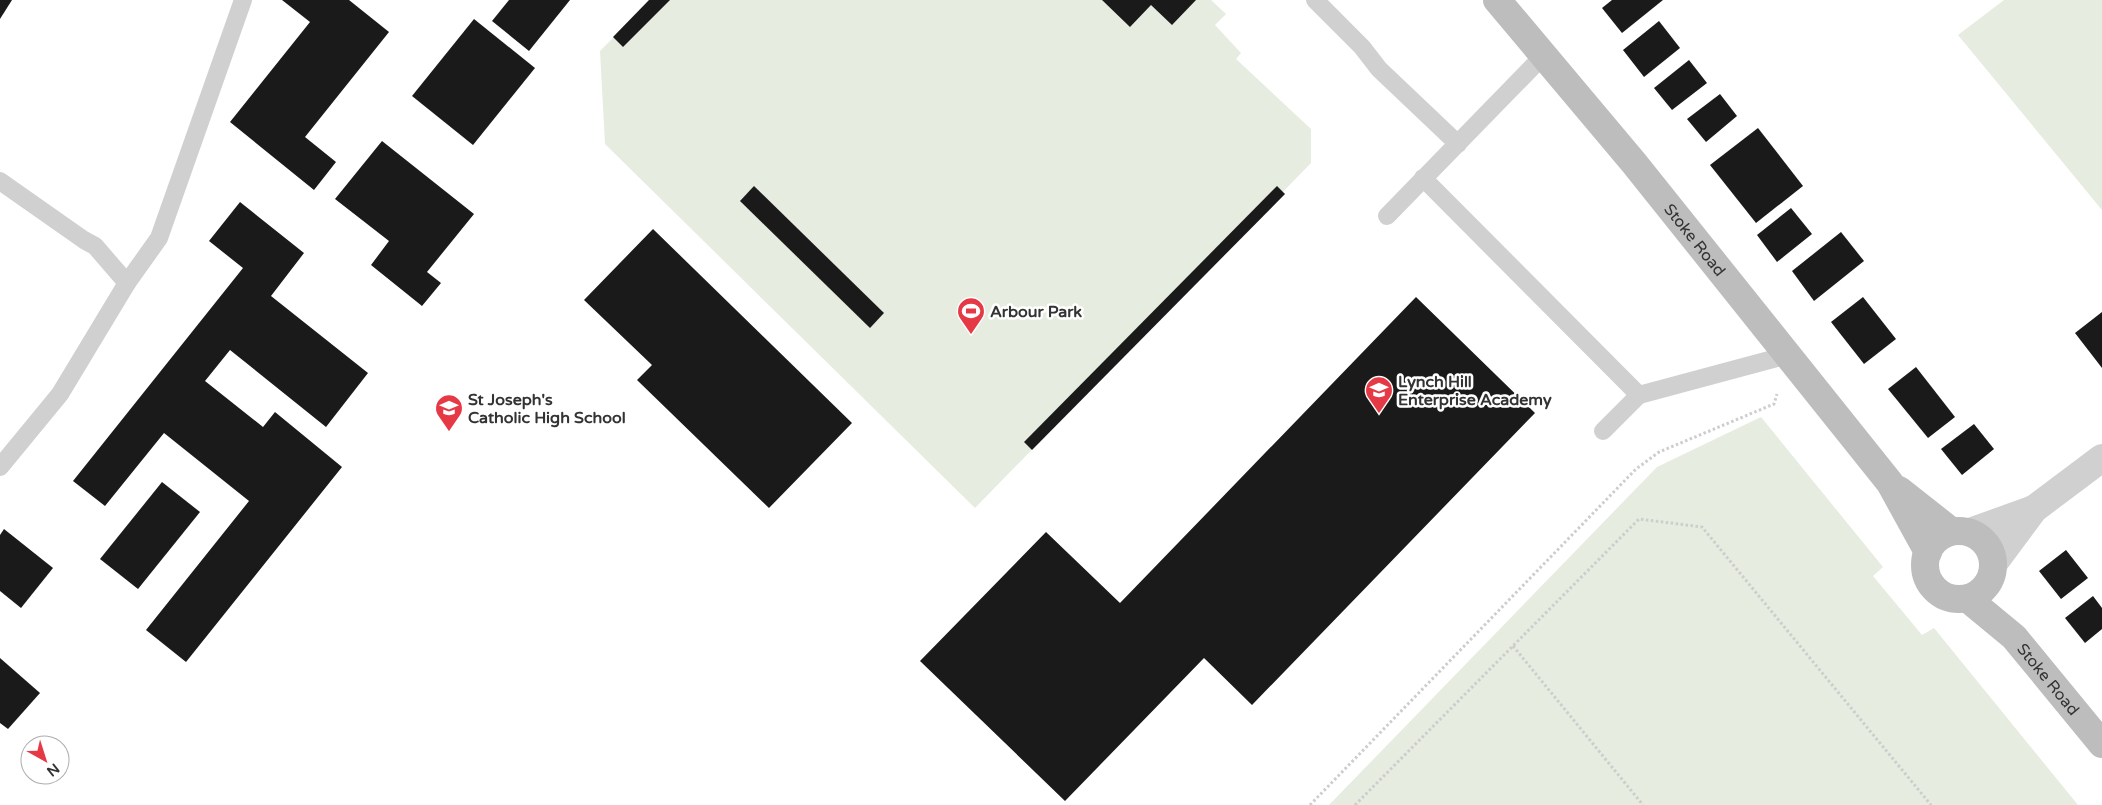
<svg xmlns="http://www.w3.org/2000/svg" width="2102" height="805" font-family="'Varela Round',sans-serif">
<style>
.green{fill:#e6ecdf}
.building{fill:#1a1a1a}
.lines{fill:none;stroke-linecap:round;stroke-linejoin:round}
.path{stroke:#cdcdcd;stroke-width:3;stroke-dasharray:2.5 2.5;stroke-linecap:butt}
.service{stroke:#d0d0d0;stroke-width:18}
.minor{stroke:#d0d0d0;stroke-width:28}
.secondary{stroke:#bdbdbd;stroke-width:28}
.labels{text-anchor:middle;stroke-width:5;stroke-linejoin:round;paint-order:stroke}
.street-label{font-size:16px;fill:#333;stroke:#fff}
.poi-label{font-size:16px;font-weight:bold;fill:#333;stroke:#fff;text-anchor:start}
</style>
<rect width="100%" height="100%" fill="#fff"/>
<!-- green -->
<g class="green">
<polygon points="651,0 1211,0 1226,14 1215,25 1241,53 1236,59 1311,129 1311,163 975,508 605,144 600,51"/>
<polygon points="2004,0 2102,0 2102,210 1958,35"/>
<polygon points="1761,417 1883,567 1873,576 1922,635 1934,628 2078,805 1329,805 1657,467"/>
</g>
<!-- building -->
<g class="building">
<polygon points="0,0 12,0 0,19"/>
<polygon points="282,0 349,0 389,32 305,137 336,162 314,190 230,122 310,22"/>
<polygon points="509,0 570,0 529,51 492,21"/>
<polygon points="649,0 670,0 623,47 613,37"/>
<polygon points="1102,0 1196,0 1172,25 1151,5 1130,27"/>
<polygon points="1612,0 1663,0 1622,33 1602,8"/>
<polygon points="474,19 535,68 473,145 412,96"/>
<polygon points="1659,21 1680,48 1644,77 1623,50"/>
<polygon points="1689,60 1707,83 1672,110 1654,88"/>
<polygon points="1720,94 1737,116 1706,142 1687,119"/>
<polygon points="1758,128 1803,186 1756,223 1710,165"/>
<polygon points="382,141 474,214 427,272 441,283 422,306 371,265 389,241 335,199"/>
<polygon points="754,186 884,313 870,328 740,201"/>
<polygon points="1277,186 1285,194 1032,450 1024,442"/>
<polygon points="240,202 304,253 271,296 368,373 326,427 230,350 205,381 263,427 275,412 342,467 186,662 146,630 249,501 164,433 105,506 73,481 243,268 209,241"/>
<polygon points="1791,208 1812,234 1777,262 1757,235"/>
<polygon points="653,229 852,423 769,508 637,380 652,365 584,300"/>
<polygon points="1841,232 1864,261 1814,301 1792,271"/>
<polygon points="1416,297 1535,413 1252,705 1204,658 1065,801 920,661 1046,532 1120,603"/>
<polygon points="1863,297 1896,339 1864,364 1831,322"/>
<polygon points="2102,312 2102,368 2075,333"/>
<polygon points="1916,367 1955,417 1928,438 1888,389"/>
<polygon points="1974,424 1994,449 1962,475 1941,449"/>
<polygon points="162,482 200,512 138,589 100,559"/>
<polygon points="4,529 53,568 21,608 0,591 0,535"/>
<polygon points="2066,550 2088,578 2061,599 2039,571"/>
<polygon points="2093,596 2102,608 2102,629 2085,643 2065,618"/>
<polygon points="0,658 40,693 8,729 0,723"/>
</g>
<g class="lines">
<!-- path -->
<g class="path">
<polyline points="1513,646 1643,805"/>
<polyline points="1310,805 1636,469 1659,452 1774,404 1777,394"/>
<polyline points="1355,805 1639,519 1702,527 1931,805"/>
</g>
<!-- service -->
<g class="service">
<polyline points="1315,0 1362,47 1379,69 1458,144"/>
<polyline points="1423,178 1639,395 1788,355"/>
<polyline points="0,181 84,240 95,246 127,283 60,394 0,467"/>
<polyline points="1387,216 1543,56"/>
<polyline points="127,283 159,238 243,0"/>
<polyline points="1603,431 1639,395"/>
</g>
<!-- minor -->
<g class="minor">
<polyline points="1970,532 2034,509"/>
<polyline points="1994,563 2034,509 2102,458"/>
</g>
<!-- secondary -->
<g class="secondary">
<path id="s1" d="M1497 0 1634 163 1890 483 1928 552"/>
<polyline points="1899,490 1951,531"/>
<circle cx="1959" cy="565" r="34"/>
<path id="s2" d="M1968 599 2014 637 2102 744"/>
</g>
</g>
<!-- icons -->
<defs>
<g id="stadium-pin" transform="scale(1.4375)"><path d="M0 17L-7.5 6A9.5 9.5 0 1 1 7.5 6Z" fill="#e63946" stroke="#fff"/><path d="M0-5a6.5 5 0 1 0 0 10a6.5 5 0 1 0 0-10ZM-3.5-1.8h7v3.6h-7Z" fill="#fff"/></g>
<g id="school-pin" transform="scale(1.4375)"><path d="M0 17L-7.5 6A9.5 9.5 0 1 1 7.5 6Z" fill="#e63946" stroke="#fff"/><path d="M0-5L7-2L0 1L-7-2ZM-4 1L0 2.5L4 1V4Q0 6-4 4Z" fill="#fff"/></g>
</defs>
<g fill-rule="evenodd">
<use href="#stadium-pin" x="971" y="311"/>
<use href="#school-pin" x="1379" y="390"/>
<use href="#school-pin" x="449" y="408"/>
</g>
<g class="labels">
<!-- street labels -->
<g class="street-label">
<text dy="6" stroke="none"><textPath href="#s1" startOffset="311">Stoke Road</textPath></text>
<text dy="6" stroke="none"><textPath href="#s2" startOffset="114">Stoke Road</textPath></text>
</g>
<!-- poi labels -->
<g class="poi-label">
<text x="990" y="317">Arbour Park</text>
<text x="1398" y="387">Lynch Hill<tspan x="1398" dy="18">Enterprise Academy</tspan></text>
<text x="468" y="405">St Joseph's<tspan x="468" dy="18">Catholic High School</tspan></text>
</g>
</g>
<!-- north arrow -->
<g transform="translate(45 760) rotate(141)"><circle r="24" fill="#ffffff" stroke="#adadad"/>
<path d="M0-4L9 19L0 12L-9 19Z" fill="#e63946"/>
<text y="-8" font-size="14" font-weight="bold" text-anchor="middle" fill="#333333">N</text>
</g>
</svg>
